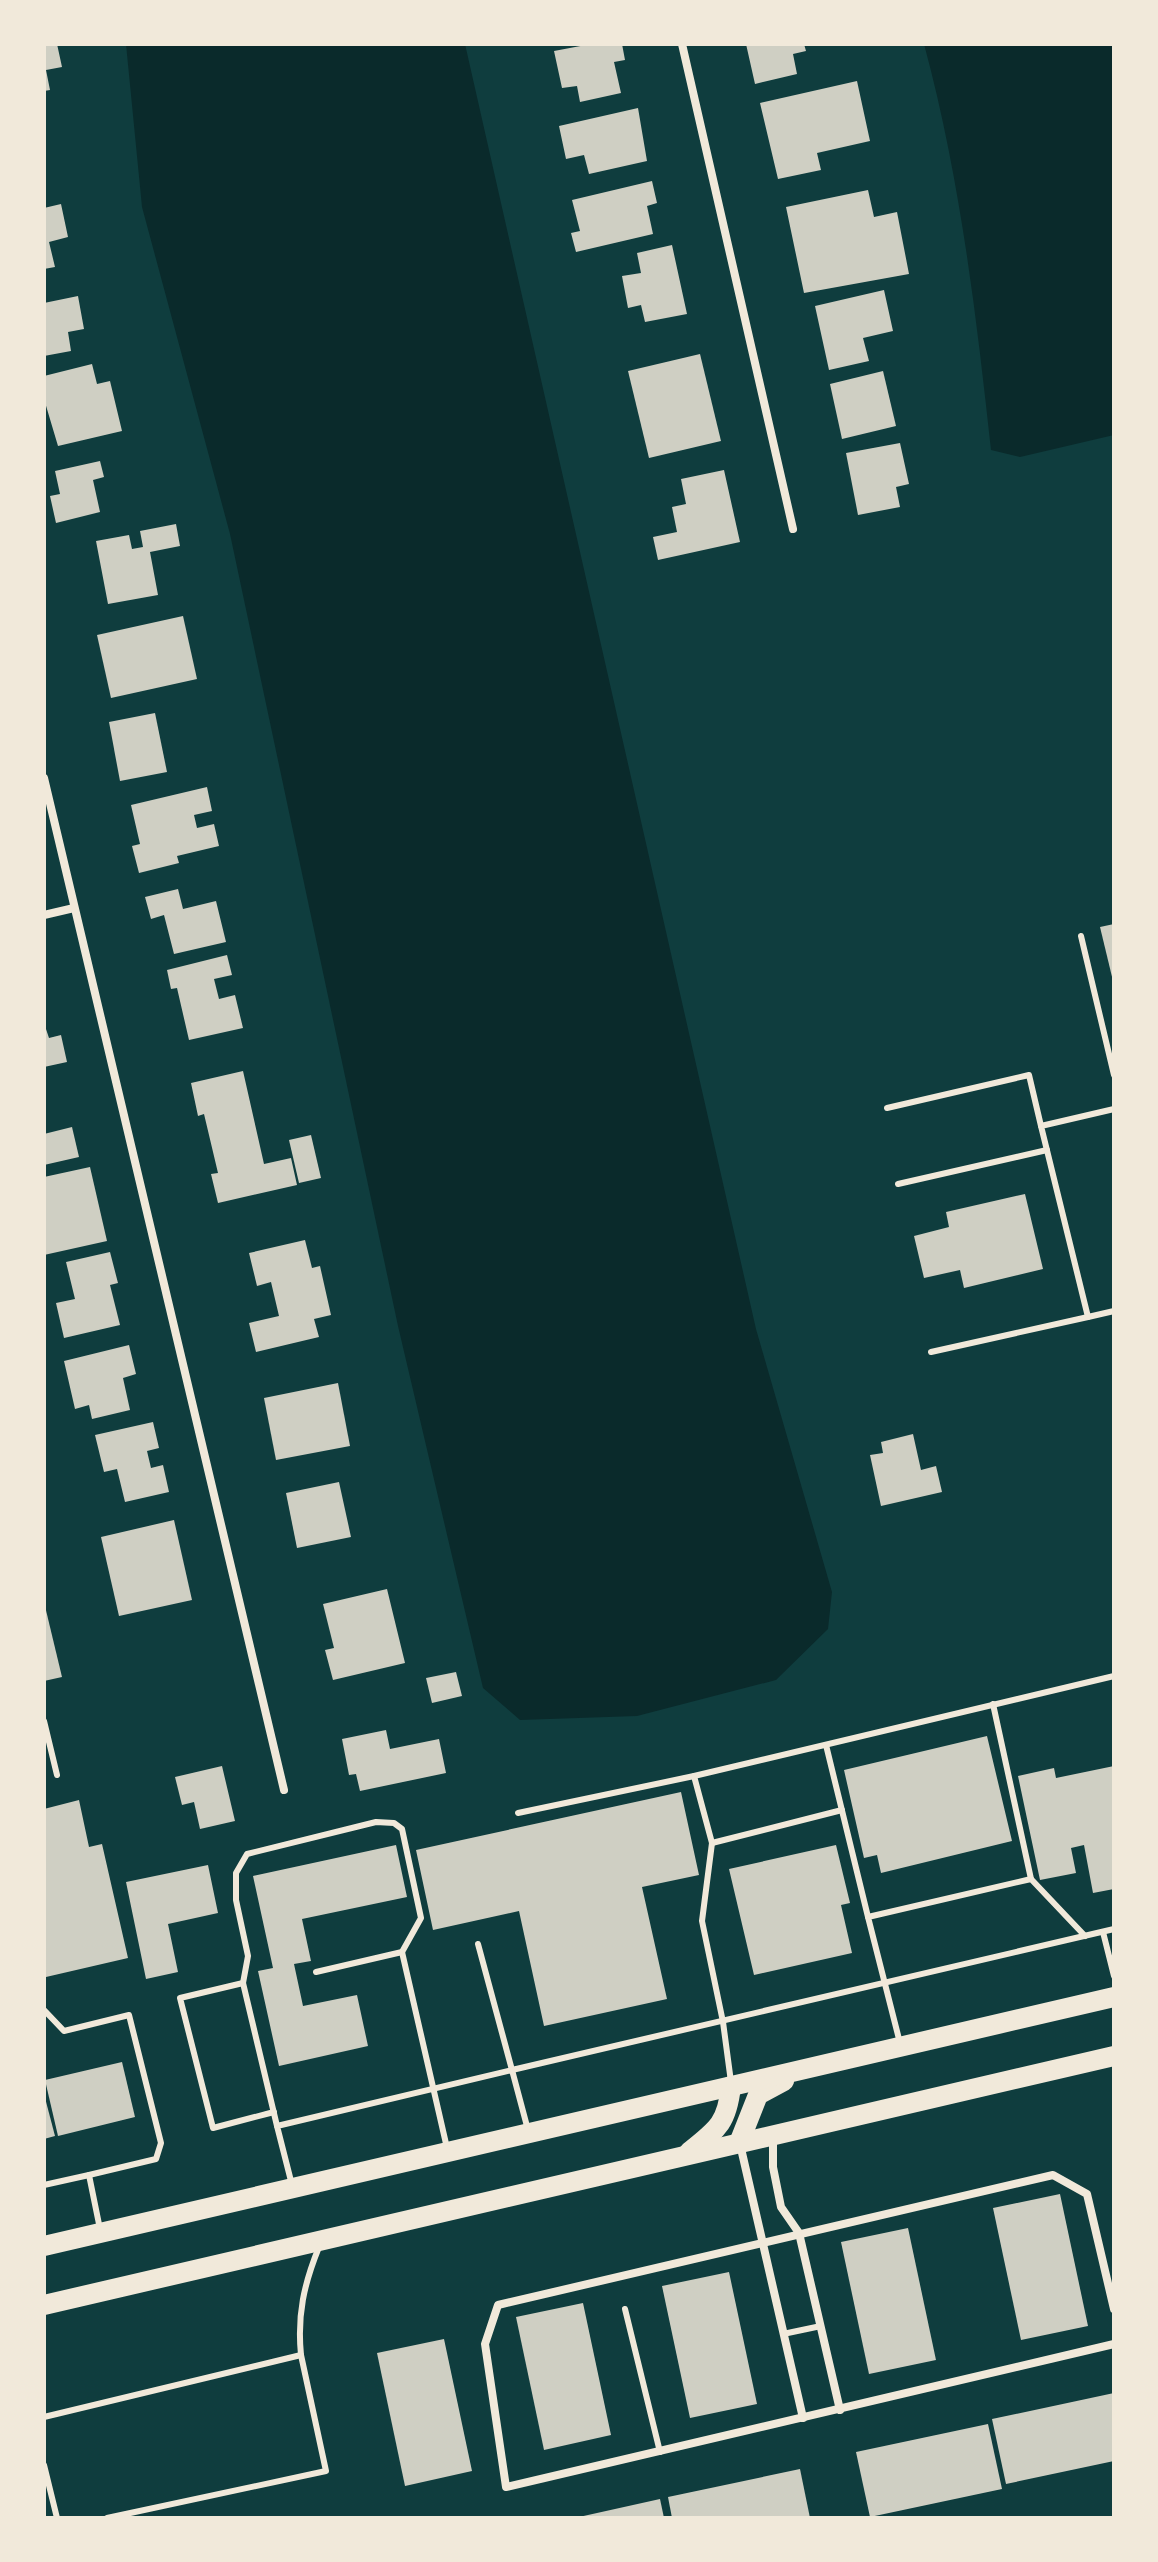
<svg xmlns="http://www.w3.org/2000/svg" width="1158" height="2562" font-family="'Nunito Sans',sans-serif">
<style>
.water{fill:#0a2a2b}
.building{fill:#cfcfc3}
.lines{fill:none;stroke-linecap:round;stroke-linejoin:round}
.service{stroke:#f1e9da;stroke-width:6}
.minor{stroke:#f1e9da;stroke-width:8}
.primary{stroke:#f1e9da;stroke-width:20}
</style>
<rect width="100%" height="100%" fill="#0f3d3e"/>
<!-- water -->
<g class="water">
<polygon points="126,44 465,44 756,1329 832,1592 828,1629 776,1680 637,1716 520,1720 483,1688 398,1326 230,534 142,207"/>
<path d="M924 44H1114V435L1020 457 991 450C976 313 960 177 924 44Z"/>
</g>
<!-- building -->
<g class="building">
<polygon points="44,44 57,44 62,67 46,70 50,90 44,91"/>
<polygon points="591,44 622,44 625,60 614,62 621,93 580,102 577,86 562,88 554,51"/>
<polygon points="746,44 804,44 806,51 793,54 797,74 755,84"/>
<polygon points="857,81 870,141 817,153 821,170 778,179 760,103"/>
<polygon points="638,108 647,161 589,174 584,155 566,159 559,126"/>
<polygon points="652,181 657,203 647,206 653,234 576,252 571,233 580,231 572,200"/>
<polygon points="868,190 874,217 897,212 909,274 804,293 786,207"/>
<polygon points="61,204 68,237 49,242 55,267 44,269 44,208"/>
<polygon points="672,245 687,314 645,322 641,305 628,308 622,276 641,273 637,253"/>
<polygon points="884,290 893,331 863,338 869,361 829,370 815,306"/>
<polygon points="78,296 84,329 68,332 71,351 44,356 44,303"/>
<polygon points="700,354 721,441 649,458 628,371"/>
<polygon points="92,364 97,384 110,381 122,431 58,446 44,399 44,376"/>
<polygon points="883,371 896,426 842,439 830,384"/>
<polygon points="900,443 909,484 896,487 900,507 858,515 846,453"/>
<polygon points="100,461 104,477 93,480 100,512 56,523 50,496 60,494 55,471"/>
<polygon points="724,470 740,542 658,560 653,537 677,532 672,507 686,504 681,479"/>
<polygon points="176,524 180,546 150,552 158,595 108,604 96,541 129,535 132,549 143,547 140,531"/>
<polygon points="183,616 197,679 111,698 97,635"/>
<polygon points="155,713 167,772 120,781 109,722"/>
<polygon points="207,787 212,811 194,815 197,828 214,824 219,846 177,856 179,863 139,873 132,846 140,844 131,805"/>
<polygon points="178,889 183,909 216,901 226,942 174,954 164,915 151,919 145,897"/>
<polygon points="1114,924 1114,981 1113,981 1100,927"/>
<polygon points="227,955 232,975 214,979 219,999 235,995 243,1028 189,1040 177,988 171,989 167,970"/>
<polygon points="44,1023 49,1038 61,1035 67,1062 44,1067"/>
<polygon points="243,1071 264,1164 291,1158 297,1185 218,1203 211,1174 218,1173 204,1114 198,1116 191,1083"/>
<polygon points="72,1127 79,1157 44,1165 44,1134"/>
<polygon points="311,1135 321,1178 299,1183 289,1140"/>
<polygon points="90,1167 107,1241 44,1255 44,1177"/>
<polygon points="1025,1194 1043,1269 964,1288 960,1270 924,1278 914,1236 949,1227 946,1212"/>
<polygon points="305,1240 312,1268 320,1266 331,1315 314,1319 319,1337 256,1352 249,1323 279,1316 271,1282 257,1286 249,1253"/>
<polygon points="110,1252 118,1283 110,1285 120,1325 64,1338 56,1303 75,1299 66,1262"/>
<polygon points="129,1345 136,1374 123,1378 130,1410 92,1419 89,1405 75,1409 64,1361"/>
<polygon points="338,1383 350,1446 276,1460 264,1398"/>
<polygon points="153,1422 159,1448 147,1451 151,1468 163,1465 169,1492 125,1502 117,1469 104,1472 95,1435"/>
<polygon points="913,1434 921,1470 936,1466 942,1492 881,1506 870,1455 883,1453 881,1442"/>
<polygon points="339,1482 351,1537 297,1548 286,1493"/>
<polygon points="174,1520 192,1600 119,1616 101,1537"/>
<polygon points="387,1589 405,1663 333,1680 325,1650 334,1648 323,1604"/>
<polygon points="44,1602 62,1677 44,1681"/>
<polygon points="456,1672 462,1696 432,1703 426,1678"/>
<polygon points="386,1730 390,1749 439,1739 446,1773 360,1791 356,1774 349,1775 342,1739"/>
<polygon points="987,1736 1012,1841 881,1873 877,1855 864,1858 844,1770"/>
<polygon points="222,1766 235,1821 200,1829 194,1802 182,1805 175,1777"/>
<polygon points="1114,1766 1114,1889 1093,1893 1084,1845 1071,1848 1076,1873 1040,1880 1018,1776 1054,1768 1056,1778"/>
<polygon points="681,1792 699,1875 642,1887 667,1999 544,2026 519,1911 433,1930 416,1850"/>
<polygon points="79,1800 89,1847 102,1844 128,1958 46,1977 44,1809"/>
<polygon points="396,1845 407,1897 302,1919 311,1961 294,1964 303,2006 357,1995 368,2046 279,2066 258,1971 273,1968 253,1876"/>
<polygon points="836,1845 850,1903 841,1905 852,1953 754,1975 729,1869"/>
<polygon points="208,1865 218,1913 168,1924 178,1972 146,1979 126,1882"/>
<polygon points="122,2062 135,2117 58,2136 45,2080"/>
<polygon points="44,2094 55,2136 44,2139"/>
<polygon points="1060,2194 1088,2326 1021,2340 993,2208"/>
<polygon points="908,2228 936,2360 869,2374 841,2242"/>
<polygon points="729,2272 757,2404 690,2418 662,2286"/>
<polygon points="583,2303 611,2435 544,2450 516,2317"/>
<polygon points="444,2339 472,2471 405,2486 377,2353"/>
<polygon points="1114,2393 1114,2461 1006,2484 992,2419"/>
<polygon points="988,2424 1002,2489 870,2517 856,2452"/>
<polygon points="800,2469 810,2518 672,2518 668,2497"/>
<polygon points="660,2499 664,2518 579,2518 579,2517"/>
</g>
<g class="lines">
<!-- service -->
<g class="service">
<polyline points="1081,936 1114,1075"/>
<polyline points="887,1108 1029,1075 1041,1126"/>
<polyline points="1114,1109 1041,1126 1088,1317 1114,1311"/>
<polyline points="898,1184 1047,1150"/>
<polyline points="931,1352 1088,1317"/>
<polyline points="993,1704 1031,1879"/>
<polyline points="44,1721 57,1775"/>
<polyline points="826,1745 868,1917"/>
<polyline points="694,1776 712,1843 702,1921 723,2022 731,2082"/>
<polyline points="518,1813 694,1776 1114,1676"/>
<polyline points="712,1843 842,1810"/>
<polyline points="1103,1932 1114,1976"/>
<polyline points="478,1944 512,2070 1114,1929"/>
<polyline points="316,1972 402,1952 447,2148"/>
<polyline points="243,1983 180,1998 213,2128 274,2112"/>
<polyline points="44,2010 64,2031 129,2015 161,2143 156,2159 89,2175"/>
<polyline points="900,2043 868,1917 1031,1879 1085,1936"/>
<polyline points="277,2126 243,1983 248,1956 236,1900 236,1873 247,1854 376,1822 394,1823 402,1829 421,1918 402,1952"/>
<polyline points="44,2185 89,2175 100,2229"/>
<polyline points="292,2185 277,2126 512,2070 528,2130"/>
<polyline points="625,2309 660,2452"/>
<polyline points="783,2334 821,2326"/>
<path d="M301 2355C297 2315 304 2284 319 2247"/>
<polyline points="44,2417 301,2355 326,2471 107,2518"/>
<polyline points="44,2465 57,2518"/>
</g>
<!-- minor -->
<g class="minor">
<polyline points="682,44 793,529"/>
<polyline points="44,778 284,1790"/>
<polyline points="44,915 74,908"/>
<polyline points="773,2137 773,2167 781,2207 799,2233 840,2410"/>
<polyline points="740,2144 803,2418"/>
<polyline points="1114,2309 1087,2194 1053,2175 498,2305 485,2344 506,2487 1114,2344"/>
</g>
<!-- primary -->
<g class="primary">
<polyline points="739,2143 758,2095 784,2081"/>
<path d="M689 2152C718 2129 727 2123 731 2086"/>
<polyline points="44,2246 1114,1997"/>
<polyline points="44,2305 1114,2056"/>
</g>
</g>
<!-- border -->
<rect width="1158" height="2562" fill="none" stroke="#f1e9da" stroke-width="92"/>
</svg>
